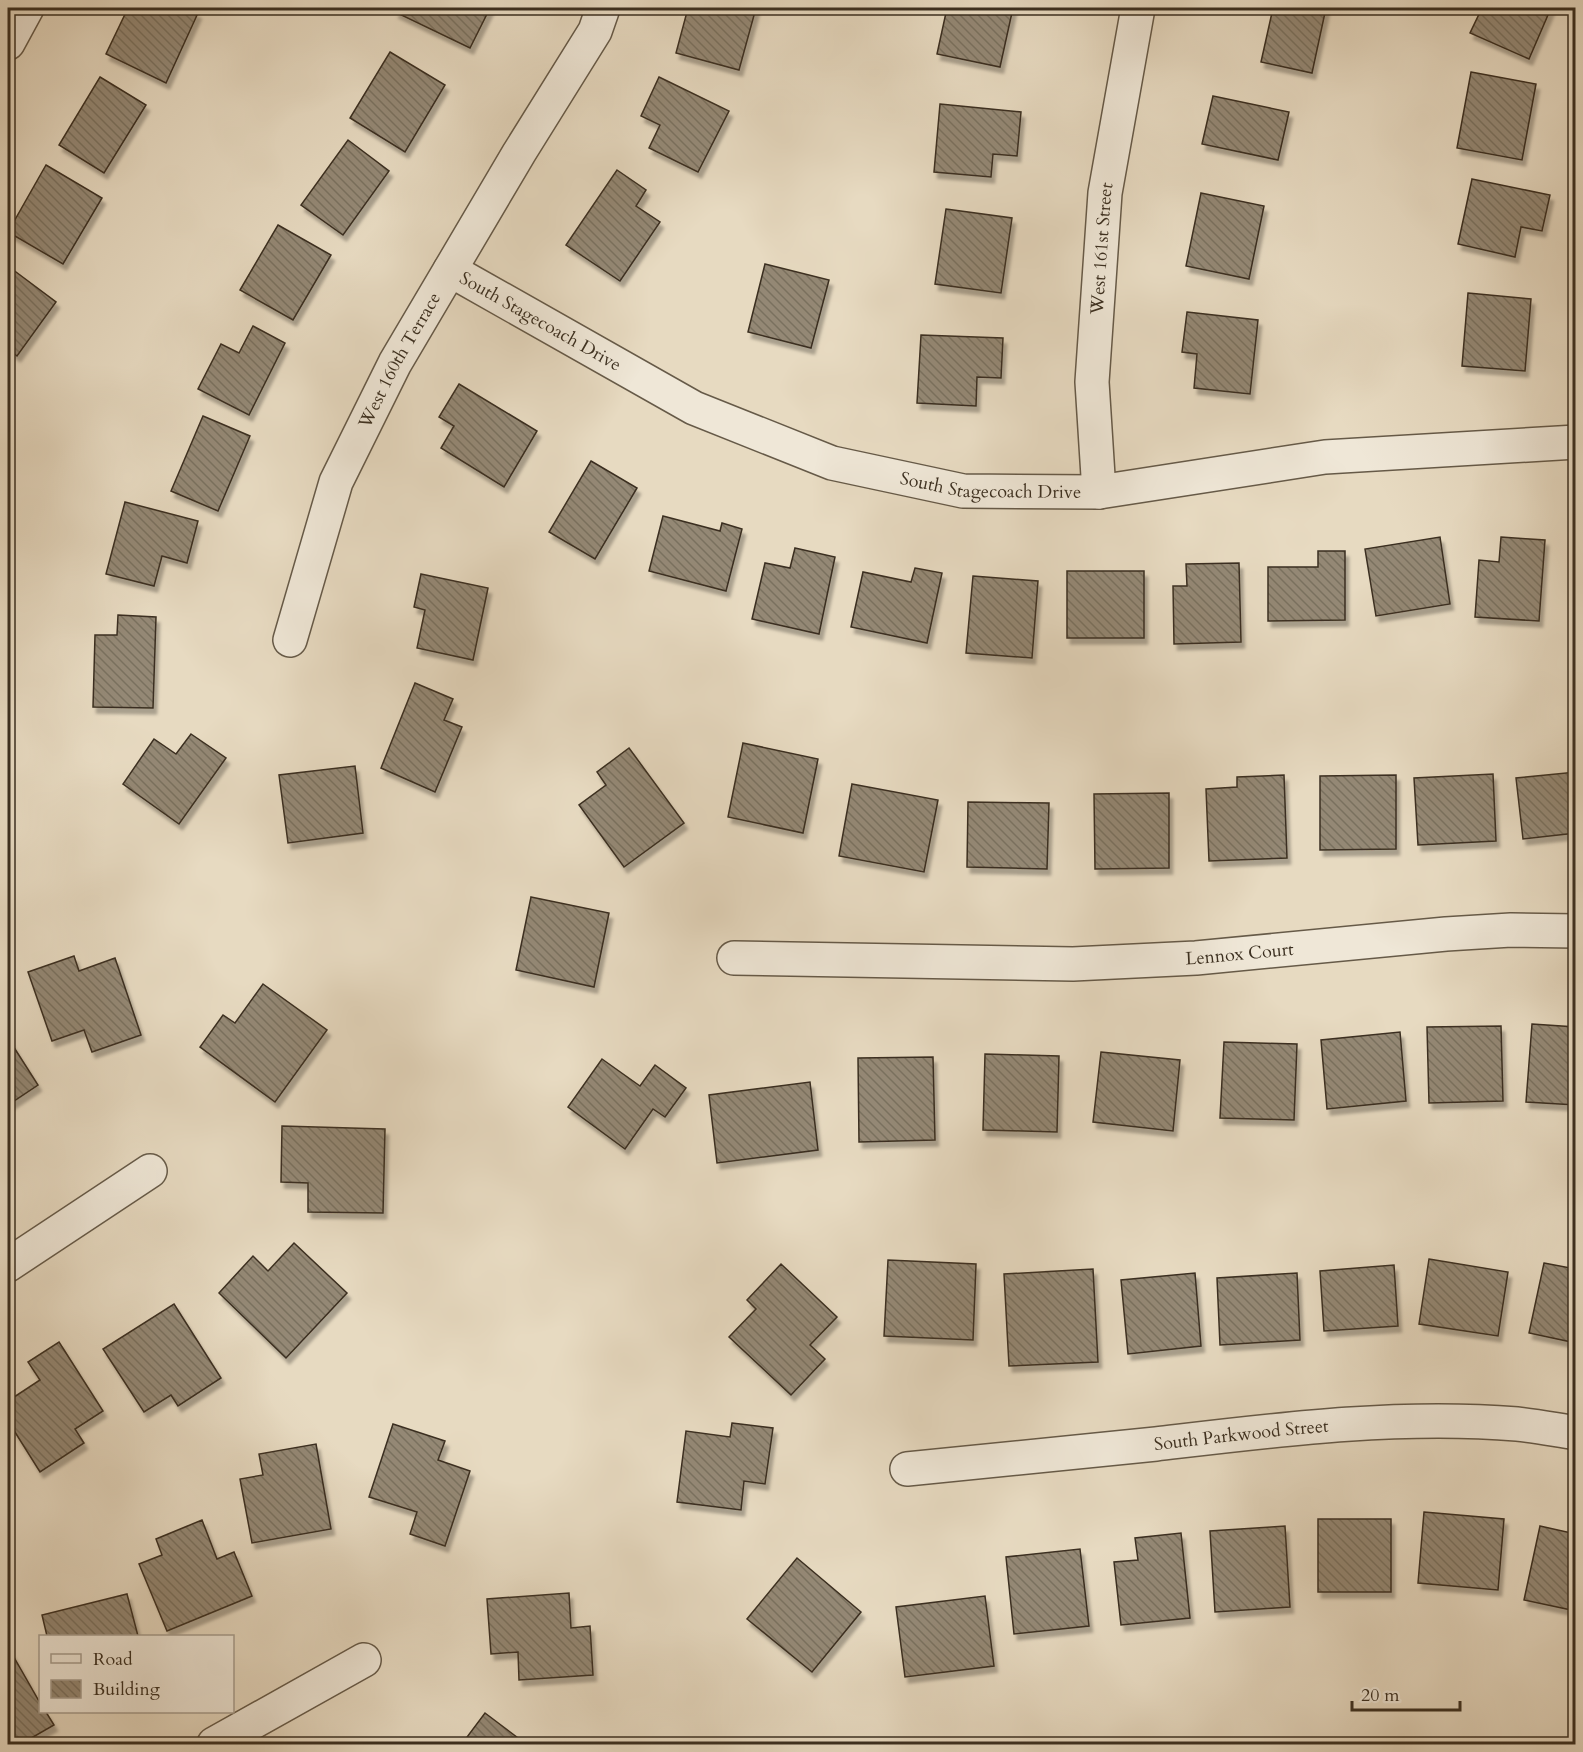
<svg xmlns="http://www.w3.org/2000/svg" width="1583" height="1752" font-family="Cardo,serif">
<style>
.building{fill:url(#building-back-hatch);stroke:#3b2f20;stroke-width:1.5;filter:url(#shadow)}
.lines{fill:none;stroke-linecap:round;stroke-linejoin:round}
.street-casing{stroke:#665a48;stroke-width:36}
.street{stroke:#efe7d7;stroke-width:33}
.labels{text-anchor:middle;stroke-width:6;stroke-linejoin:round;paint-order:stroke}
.street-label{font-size:18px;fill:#3b2f20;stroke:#efe7d7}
</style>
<defs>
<pattern id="building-back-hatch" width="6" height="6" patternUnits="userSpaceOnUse" patternTransform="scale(1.5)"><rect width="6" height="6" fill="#948874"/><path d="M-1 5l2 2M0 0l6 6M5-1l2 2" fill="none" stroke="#7a705f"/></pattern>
<filter id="shadow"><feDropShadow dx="3.5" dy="6" stdDeviation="1.5" flood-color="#0004"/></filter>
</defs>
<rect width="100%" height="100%" fill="#e7dac1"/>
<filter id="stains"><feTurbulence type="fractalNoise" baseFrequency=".00333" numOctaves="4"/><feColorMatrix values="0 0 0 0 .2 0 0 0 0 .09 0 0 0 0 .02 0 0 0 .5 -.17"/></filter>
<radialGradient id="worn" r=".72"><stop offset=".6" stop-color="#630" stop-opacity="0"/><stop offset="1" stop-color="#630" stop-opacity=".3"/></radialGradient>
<!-- building -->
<g class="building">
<polygon points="128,8 186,8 198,13 166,83 106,54"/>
<polygon points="397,8 490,8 470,48 395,12"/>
<polygon points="688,8 756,8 739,70 676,53"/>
<polygon points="947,8 1013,8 1000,67 937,54"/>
<polygon points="1273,8 1326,8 1312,73 1261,62"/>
<polygon points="1482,8 1551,8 1529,59 1470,33"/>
<polygon points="390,52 445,85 405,152 350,118"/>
<polygon points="1471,72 1536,84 1522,160 1457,148"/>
<polygon points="100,77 146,105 104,173 59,145"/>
<polygon points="659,77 729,111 698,172 649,148 660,125 641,116"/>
<polygon points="1213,96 1289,112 1278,160 1202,144"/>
<polygon points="940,104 1021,112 1017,156 993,154 991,177 934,172"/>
<polygon points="348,140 389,171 343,235 301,205"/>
<polygon points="46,165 102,198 63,264 8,232"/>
<polygon points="617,170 646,190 636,206 660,222 620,281 566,245"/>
<polygon points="1472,179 1550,195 1542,231 1521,227 1515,257 1458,244"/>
<polygon points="1201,193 1264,206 1249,279 1186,266"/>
<polygon points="946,209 1012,218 1001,293 935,284"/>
<polygon points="278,225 331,255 293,320 240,290"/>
<polygon points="765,264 829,280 811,348 748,332"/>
<polygon points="8,266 56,302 17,356 8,349"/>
<polygon points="1468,293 1531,299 1525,371 1462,366"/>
<polygon points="1187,312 1258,320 1250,394 1194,388 1197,354 1182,352"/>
<polygon points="253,326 285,343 249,415 198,389 221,344 239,353"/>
<polygon points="921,335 1003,338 1001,378 977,377 976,406 917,403"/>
<polygon points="459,384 537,431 504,487 441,448 454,426 439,417"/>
<polygon points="203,416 250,436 218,511 171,491"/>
<polygon points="591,461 637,488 595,559 549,532"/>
<polygon points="125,502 198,521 187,563 162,556 154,586 106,574"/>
<polygon points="663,516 720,531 722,523 742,529 726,591 649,571"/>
<polygon points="1440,537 1450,604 1376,616 1365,549"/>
<polygon points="1501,537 1545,540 1539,621 1475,617 1479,560 1499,562"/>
<polygon points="795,548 835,557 819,634 752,619 765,563 790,568"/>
<polygon points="1318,551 1345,551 1345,620 1268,621 1268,567 1318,567"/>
<polygon points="1239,563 1241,642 1174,644 1173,586 1187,586 1186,564"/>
<polygon points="1576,566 1576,601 1571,601"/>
<polygon points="915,568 942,573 927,643 851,627 863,572 911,582"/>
<rect x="1067" y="571" width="77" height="67"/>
<polygon points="421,574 488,588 473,660 417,648 425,610 414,607"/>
<polygon points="973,576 1038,581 1032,658 966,653"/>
<polygon points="118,615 156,617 153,708 93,707 95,635 117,635"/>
<polygon points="415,683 453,699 444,720 462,727 435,792 381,768"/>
<polygon points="191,734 226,758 179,824 123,784 154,739 176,754"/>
<polygon points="743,743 818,759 803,833 728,817"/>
<polygon points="629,748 684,823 624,867 579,805 606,785 597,772"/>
<polygon points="355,766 363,833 288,843 279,775"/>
<polygon points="1576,772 1576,833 1523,839 1516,778"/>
<polygon points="1493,774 1496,841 1418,845 1414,778"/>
<polygon points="1284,775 1287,858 1209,861 1206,789 1237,787 1237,777"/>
<polygon points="1396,775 1396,849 1320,850 1320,776"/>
<polygon points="852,784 938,800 924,872 839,856"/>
<polygon points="1169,793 1169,868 1095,869 1094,794"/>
<polygon points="968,802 1049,803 1047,869 967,867"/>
<polygon points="531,897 609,913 594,987 516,970"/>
<polygon points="74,956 79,971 115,958 141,1035 92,1052 84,1030 52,1041 28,972"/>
<polygon points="263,984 327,1030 275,1102 200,1047 223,1015 235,1023"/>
<polygon points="1532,1024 1576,1027 1576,1105 1526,1102"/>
<polygon points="1501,1026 1503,1101 1429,1103 1427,1027"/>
<polygon points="1400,1032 1406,1101 1327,1109 1321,1040"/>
<polygon points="8,1038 38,1085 8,1105"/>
<polygon points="1224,1042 1297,1044 1294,1120 1220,1118"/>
<polygon points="1101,1052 1180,1060 1173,1131 1093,1122"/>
<polygon points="985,1054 1059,1056 1057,1132 983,1130"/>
<polygon points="933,1057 935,1140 859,1142 858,1058"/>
<polygon points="602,1059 640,1086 655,1065 686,1088 665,1117 653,1109 625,1149 568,1107"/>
<polygon points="810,1082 818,1150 717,1163 709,1095"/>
<polygon points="282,1126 385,1129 383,1213 308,1212 308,1183 281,1182"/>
<polygon points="294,1243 347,1293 286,1358 219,1293 253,1256 268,1271"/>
<polygon points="1429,1259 1508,1272 1498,1336 1419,1324"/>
<polygon points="888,1260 976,1264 973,1340 884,1336"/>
<polygon points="1544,1263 1576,1269 1576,1343 1529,1333"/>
<polygon points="781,1264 837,1317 810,1345 825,1359 791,1395 729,1337 756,1309 747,1300"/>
<polygon points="1394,1265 1398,1326 1324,1331 1320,1271"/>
<polygon points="1093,1269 1098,1362 1009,1366 1004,1274"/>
<polygon points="1195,1273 1201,1346 1128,1354 1121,1280"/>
<polygon points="1297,1273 1300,1340 1220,1345 1217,1278"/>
<polygon points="174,1304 221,1378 178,1406 171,1395 144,1412 103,1349"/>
<polygon points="59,1342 103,1411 75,1429 84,1443 40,1472 8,1421 8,1401 40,1380 28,1362"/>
<polygon points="732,1423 773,1428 765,1484 744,1481 741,1510 677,1502 686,1431 730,1437"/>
<polygon points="393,1424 445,1441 438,1460 470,1471 445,1546 410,1534 417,1512 369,1497"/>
<polygon points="316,1444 331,1529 252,1543 240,1479 263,1475 259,1454"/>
<polygon points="1424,1512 1504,1519 1498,1590 1418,1583"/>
<rect x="1318" y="1519" width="73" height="73"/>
<polygon points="202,1520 217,1559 234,1552 252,1596 167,1631 139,1564 162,1555 156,1539"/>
<polygon points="1285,1526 1290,1607 1215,1612 1210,1531"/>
<polygon points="1540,1526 1576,1534 1576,1611 1524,1600"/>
<polygon points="1181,1533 1190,1618 1121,1625 1114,1562 1138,1560 1135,1538"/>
<polygon points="1080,1549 1089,1626 1014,1634 1006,1557"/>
<polygon points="797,1558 861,1612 812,1672 747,1619"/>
<polygon points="569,1593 571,1628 590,1626 593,1675 519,1680 518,1652 491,1654 487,1599"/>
<polygon points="127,1594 138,1636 47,1636 42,1615"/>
<polygon points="985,1596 994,1666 905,1677 896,1607"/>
<polygon points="11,1652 40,1703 40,1712 46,1712 54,1725 21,1744 8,1744 8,1655"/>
<polygon points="485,1713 526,1744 468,1744 464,1741"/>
</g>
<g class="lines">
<!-- street casing -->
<g class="street-casing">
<g id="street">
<polyline points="8,43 27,8"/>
<path id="s1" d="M450 270 694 408 832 463 963 491 1099 492 1325 457 1576 442"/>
<path id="s2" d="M1099 492 1092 382 1105 193 1138 8"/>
<path id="s3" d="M290 640 336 482 395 363 519 153 595 31 603 8"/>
<path id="s4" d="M734 958 1073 964 1196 958 1446 934 1511 930 1576 931"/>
<polyline points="8,1265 150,1171"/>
<path id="s5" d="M907 1469C990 1461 1073 1453 1156 1444 1275 1430 1397 1414 1517 1424 1537 1426 1556 1430 1576 1433"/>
<polyline points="214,1744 364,1660"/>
</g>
</g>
<!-- street -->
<use href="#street" class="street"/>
</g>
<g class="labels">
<!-- street labels -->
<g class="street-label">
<text dy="6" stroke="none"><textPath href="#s2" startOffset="244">West 161st Street</textPath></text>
<text dy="6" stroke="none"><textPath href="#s1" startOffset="104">South Stagecoach Drive</textPath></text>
<text dy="6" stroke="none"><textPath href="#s3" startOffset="302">West 160th Terrace</textPath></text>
<text dy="6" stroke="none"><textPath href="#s1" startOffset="590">South Stagecoach Drive</textPath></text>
<text dy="6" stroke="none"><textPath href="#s4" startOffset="506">Lennox Court</textPath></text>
<text dy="6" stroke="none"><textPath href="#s5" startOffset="336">South Parkwood Street</textPath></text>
</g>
</g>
<!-- margin -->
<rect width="1583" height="1752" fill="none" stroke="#e7dac1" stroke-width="30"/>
<rect x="9" y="9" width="1565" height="1734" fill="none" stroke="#3b2f20" stroke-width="3"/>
<rect x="15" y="15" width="1553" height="1722" fill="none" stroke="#3b2f20" stroke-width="1.5"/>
<!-- legend -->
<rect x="39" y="1635" width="195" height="78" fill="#efe7d7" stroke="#a79d8e" stroke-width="1.5"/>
<rect x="51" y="1654" width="30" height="9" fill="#efe7d7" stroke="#a79d8e" stroke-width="1.5"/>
<text x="93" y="1665" font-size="18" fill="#3b2f20">Road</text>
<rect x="51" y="1680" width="30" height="18" fill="url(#building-back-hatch)" stroke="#a79d8e" stroke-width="1.5"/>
<text x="93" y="1695" font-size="18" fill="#3b2f20">Building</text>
<!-- scale -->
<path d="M1352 1701v9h108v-9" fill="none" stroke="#3b2f20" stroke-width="3"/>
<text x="1361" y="1701" font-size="18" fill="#3b2f20" stroke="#efe7d7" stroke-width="4.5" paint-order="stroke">20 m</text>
<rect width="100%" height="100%" filter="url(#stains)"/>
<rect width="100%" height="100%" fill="url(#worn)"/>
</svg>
